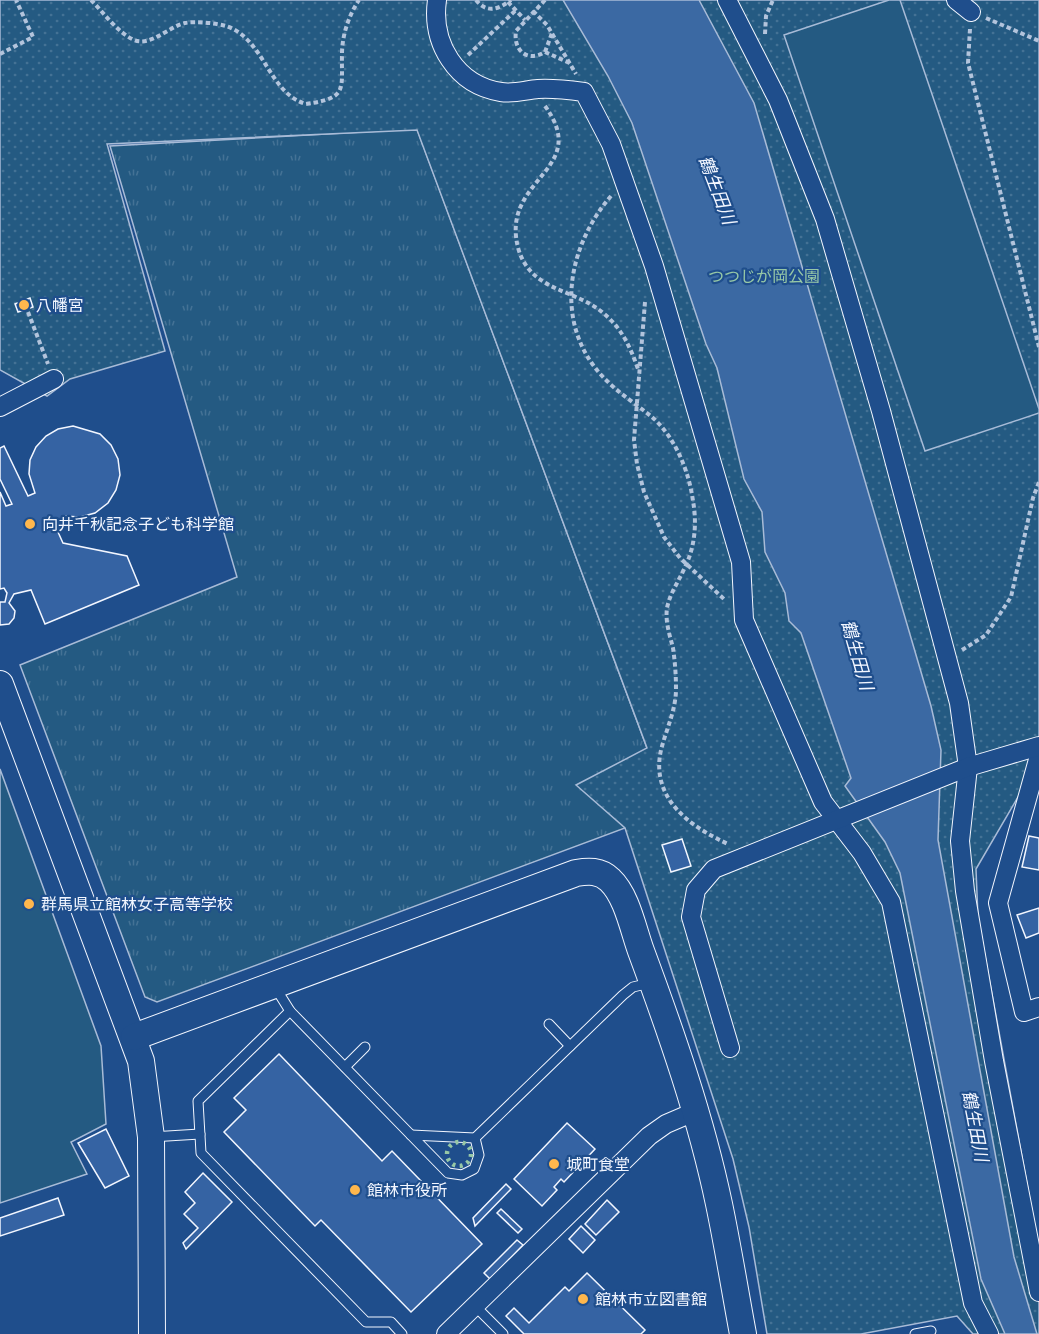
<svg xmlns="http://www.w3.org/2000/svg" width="1039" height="1334" font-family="'Asap Condensed','Noto Sans JP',sans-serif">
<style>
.grass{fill:url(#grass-tufts);stroke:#a8bbd7;stroke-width:1.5}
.park{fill:url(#park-dots);stroke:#a8bbd7;stroke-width:1.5}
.pitch{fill:#245a82;stroke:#a8bbd7;stroke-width:1.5}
.water{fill:#3b69a3;stroke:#a8bbd7;stroke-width:1.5}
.building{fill:#3563a3;stroke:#f2f6ff;stroke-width:1.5}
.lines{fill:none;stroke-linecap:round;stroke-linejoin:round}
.lane-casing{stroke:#f2f6ff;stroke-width:11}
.street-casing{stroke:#f2f6ff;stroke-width:20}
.secondary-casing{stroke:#f2f6ff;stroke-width:28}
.path{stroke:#b3c4dc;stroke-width:4;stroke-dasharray:4.5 3;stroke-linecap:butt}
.lane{stroke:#1f4e8c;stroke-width:9}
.street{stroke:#1f4e8c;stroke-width:18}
.secondary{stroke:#1f4e8c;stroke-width:26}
.hedge{stroke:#97c8a6;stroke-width:4.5;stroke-dasharray:3 4.5;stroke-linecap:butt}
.poi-dot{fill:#ffb74d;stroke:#1f4e8c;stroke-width:2}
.labels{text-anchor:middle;stroke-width:4.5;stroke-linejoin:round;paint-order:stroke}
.park-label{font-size:16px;fill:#97c8a6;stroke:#1f4e8c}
.poi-label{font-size:16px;fill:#f2f6ff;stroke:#1f4e8c;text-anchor:start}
.water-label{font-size:18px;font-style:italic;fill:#f2f6ff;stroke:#1f4e8c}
</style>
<defs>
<pattern id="grass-tufts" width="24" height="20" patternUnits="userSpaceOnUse" patternTransform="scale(1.5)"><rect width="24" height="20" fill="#245a82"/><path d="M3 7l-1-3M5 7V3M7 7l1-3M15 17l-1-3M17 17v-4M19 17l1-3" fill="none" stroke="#447295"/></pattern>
<pattern id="park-dots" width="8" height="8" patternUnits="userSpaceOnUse" patternTransform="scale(1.5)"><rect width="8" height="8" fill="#245a82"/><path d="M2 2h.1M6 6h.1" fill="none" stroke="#447295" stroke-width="1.8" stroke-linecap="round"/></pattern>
</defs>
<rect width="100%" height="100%" fill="#1f4e8c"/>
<!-- grass -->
<polygon class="grass" points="417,129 647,748 625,828 157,1002 145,997 20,665 237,577 110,146"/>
<!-- park -->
<polygon class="park" points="0,0 1039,0 1039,761 976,869 978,918 1039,1249 1039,1334 973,1334 957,1316 861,1334 767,1334 749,1227 733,1159 625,828 576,785 647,748 417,130 107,144 165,351 70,379 47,396 0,370"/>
<!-- pitch -->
<g class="pitch">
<polygon points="889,0 900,0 1039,409 1039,413 925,451 784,35"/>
<polygon points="0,769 101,1046 106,1124 71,1142 87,1174 0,1203"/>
</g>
<!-- water -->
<polygon class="water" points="563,0 699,0 754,103 931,706 941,750 938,840 1014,1257 1037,1334 1005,1334 981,1279 900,873 885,842 845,786 851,778 801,633 789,621 785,593 765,552 762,512 744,479 717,368 706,344 632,123 608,76"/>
<!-- building -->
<g class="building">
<polygon points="30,298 33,307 18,312 15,304"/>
<polygon points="73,426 100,434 111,445 118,459 120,475 116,490 108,503 95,513 80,517 64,516 58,532 63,543 127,556 139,585 45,624 31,590 14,594 9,603 15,611 14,618 9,624 0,625 0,602 5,602 7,593 4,588 0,589 0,492 6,506 12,504 0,479 0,448 4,446 28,496 35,493 29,474 30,460 36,447 46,436 58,429"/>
<polygon points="1029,836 1039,838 1039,870 1022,867"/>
<polygon points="682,839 691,866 671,872 662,845"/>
<polygon points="1039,908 1039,933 1026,938 1017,915"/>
<polygon points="279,1054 382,1161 392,1151 482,1244 411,1312 321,1220 315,1226 224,1132 246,1110 234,1098"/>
<polygon points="567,1123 595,1149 564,1182 561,1179 554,1187 557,1190 542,1206 514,1179"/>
<polygon points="106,1129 129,1176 105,1188 78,1143"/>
<polygon points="203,1173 232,1202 186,1249 183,1243 198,1228 184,1214 195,1203 185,1192"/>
<polygon points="506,1184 511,1189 475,1226 473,1218"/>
<polygon points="58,1198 64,1215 0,1236 0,1218"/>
<polygon points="607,1200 619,1212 596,1235 585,1224"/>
<polygon points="501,1209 522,1229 518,1233 497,1213"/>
<polygon points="581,1226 595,1240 583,1253 569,1239"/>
<polygon points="517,1240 523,1245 490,1279 484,1273"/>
<polygon points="587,1273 645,1330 641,1334 524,1334 506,1316 514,1308 529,1323 565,1287 569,1291"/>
</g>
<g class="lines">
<!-- lane casing -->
<g class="lane-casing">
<g id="lane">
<polyline points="275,987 290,1011 448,1173 462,1175 474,1169 479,1155 475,1138"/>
<polyline points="290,1011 198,1101 201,1153 366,1322 391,1322 402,1334"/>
<polyline points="549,1024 570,1046"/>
<polyline points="345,1067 365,1047"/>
<polyline points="411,1135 475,1138 623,995 633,987 650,983"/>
<polyline points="151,1137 200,1134"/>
<polyline points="475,1306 503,1334"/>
<polyline points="915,1334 931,1331"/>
</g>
</g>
<!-- street casing -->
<g class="street-casing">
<g id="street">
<path d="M437 0C431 43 456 85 501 92 514 94 526 90 538 89 554 88 569 90 584 92L611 144 654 266 741 562 744 620 823 802 862 853 891 902 973 1303 989 1334"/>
<polyline points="727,0 778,100 825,219 881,411 959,703 968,767 960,841 965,891 994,1061 1039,1292"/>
<polyline points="956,0 971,12"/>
<polyline points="0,407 54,379"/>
<polyline points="1039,756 998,903 1024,1012 1039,1007"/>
<polyline points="730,1048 691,917 696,890 714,869 968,767 1039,746"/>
<polyline points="446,1334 649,1136 666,1124 694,1112"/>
</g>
</g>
<!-- secondary casing -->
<g class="secondary-casing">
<g id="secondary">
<polyline points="0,684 141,1061 151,1137 152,1334"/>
<path d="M134 1037 576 873C588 871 600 870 610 880 627 896 633 929 641 951 671 1032 701 1118 719 1204 728 1247 735 1291 743 1334"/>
</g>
</g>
<!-- path -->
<g class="path">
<path d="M91 0C104 13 117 32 134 40 150 47 170 26 185 23 196 21 215 23 226 26 265 39 268 93 306 104 349 98 341 89 342 54 342 35 349 15 359 0"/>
<path d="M476 0C487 14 499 9 511 0"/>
<path d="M545 0 516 31C513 50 527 63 545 52L572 64"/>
<polyline points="508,2 525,20"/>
<polyline points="533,11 547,25 576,74"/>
<polyline points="986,18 1039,41"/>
<polyline points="970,29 968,63 1039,347"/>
<polyline points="765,34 766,16 773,0"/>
<polyline points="545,52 552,33"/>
<polyline points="0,54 33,37 16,0"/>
<polyline points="468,55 516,10"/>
<path d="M545 106C593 172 497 178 519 251 532 291 574 289 602 312 621 327 630 346 638 369"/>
<path d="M611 196C567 247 553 324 603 377 617 392 636 404 652 417 675 437 689 471 693 501 697 523 695 547 685 567 679 581 670 593 667 608 665 622 670 636 673 648 675 662 676 675 676 689 676 710 666 730 661 750 650 799 691 827 728 844"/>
<polyline points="645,302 634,440 637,464 644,492 664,537 680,558 725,600"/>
<polyline points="28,312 48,364"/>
<polyline points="962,650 986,635 1011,597 1033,498 1039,482"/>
</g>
<!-- lane -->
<use href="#lane" class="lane"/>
<!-- street -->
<use href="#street" class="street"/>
<!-- secondary -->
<use href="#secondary" class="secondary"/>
<!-- hedge -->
<circle class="hedge" cx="459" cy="1154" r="12"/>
</g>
<!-- markers -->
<g class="poi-dot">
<circle cx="24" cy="305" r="6"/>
<circle cx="30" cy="524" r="6"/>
<circle cx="29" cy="904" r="6"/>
<circle cx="554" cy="1164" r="6"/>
<circle cx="355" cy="1190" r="6"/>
<circle cx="583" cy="1299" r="6"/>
</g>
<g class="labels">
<!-- park labels -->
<g class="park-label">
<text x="764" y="282">つつじが岡公園</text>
</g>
<!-- poi labels -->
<g class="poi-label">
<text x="36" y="311">八幡宮</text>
<text x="42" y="530">向井千秋記念子ども科学館</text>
<text x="41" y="910">群馬県立館林女子高等学校</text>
<text x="566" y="1170">城町食堂</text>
<text x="367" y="1196">館林市役所</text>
<text x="595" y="1305">館林市立図書館</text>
</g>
<!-- water labels -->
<g class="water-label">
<text transform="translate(717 190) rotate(69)" y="6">鶴生田川</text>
<text transform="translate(857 655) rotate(74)" y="6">鶴生田川</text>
<text transform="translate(975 1126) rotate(79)" y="6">鶴生田川</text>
</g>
</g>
</svg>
